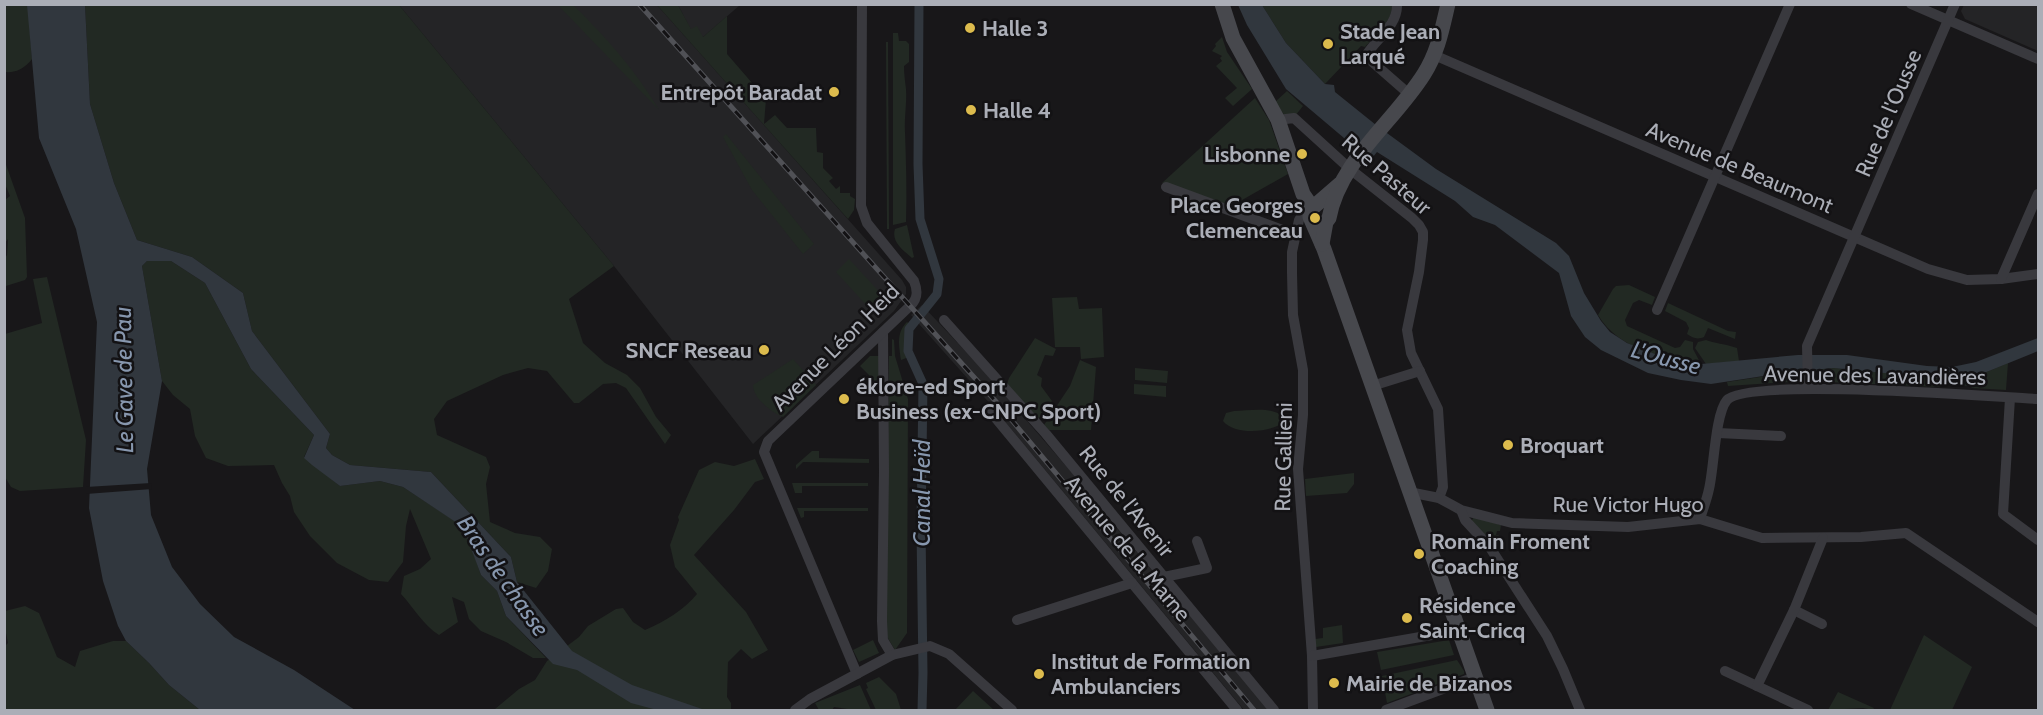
<svg xmlns="http://www.w3.org/2000/svg" width="2043" height="715" font-family="Cabin,sans-serif">
<style>
.built{fill:#242426}
.green{fill:#222923}
.water{fill:#31373e}
.pier{fill:#181719}
.lines{fill:none;stroke-linecap:round;stroke-linejoin:round}
.canal{stroke:#31373e;stroke-width:9}
.street{stroke:#39393e;stroke-width:10}
.secondary{stroke:#47484d;stroke-width:15}
.rail-casing{stroke:#505156;stroke-width:5}
.rail{stroke:#131214;stroke-width:3;stroke-dasharray:9;stroke-linecap:butt}
.poi-dot{fill:#dcbb4d;stroke:#131214;stroke-width:2}
.labels{text-anchor:middle;stroke-width:5;stroke-linejoin:round;paint-order:stroke}
.poi-label{font-size:22px;font-weight:bold;fill:#abaeb7;stroke:#131214;text-anchor:start}
.street-label{font-size:22px;fill:#abaeb7;stroke:#131214}
.water-label{font-size:24px;font-style:italic;fill:#8797ae;stroke:#131214}
</style>
<rect width="100%" height="100%" fill="#181719"/>
<!-- built -->
<g class="built">
<polygon points="399,5 657,5 902,280 906,287 906,294 894,311 753,444 614,266"/>
<polygon points="678,5 740,5 703,37 691,30"/>
<polygon points="1964,5 2038,5 2038,51 1965,19 1961,11"/>
<polygon points="922,305 983,370 1086,489 1089,495 1269,710 1244,710 993,407 911,315"/>
</g>
<!-- green -->
<g class="green">
<path d="M1392 4C1394 20 1374 37 1365 47L1361 46 1325 84 1286 43 1262 5Z"/>
<path d="M4 5H27L28 7 32 59C25 68 16 73 5 72Z"/>
<polygon points="85,5 399,5 614,266 569,299 583,343 605,363 627,375 640,388 656,417 671,435 665,444 626,388 616,383 603,384 579,403 574,403 547,371 528,368 503,375 447,401 434,419 437,435 486,457 490,467 486,484 490,522 515,533 540,537 552,549 548,571 536,588 517,582 511,557 431,472 350,465 332,455 326,448 330,434 252,331 243,293 192,257 137,240 114,183 90,104"/>
<path d="M558 5H573C605 36 636 71 659 110Z"/>
<polygon points="657,5 678,5 691,29 697,26 703,37 727,16 727,54 766,99 764,124 775,115 787,128 816,128 817,152 823,153 823,168 833,178 829,181 836,189 840,186 840,193 850,193 850,196 855,199 854,210 848,219"/>
<path d="M893 33H898L899 41H906L909 44V62L904 66C904 74 905 81 906 89 907 103 904 118 905 132 906 162 907 191 906 222L893 225Z"/>
<polygon points="1222,37 1227,52 1252,89 1233,106 1225,98 1237,88 1216,66 1222,61 1220,58 1222,56 1212,51 1216,46 1215,44"/>
<polygon points="886,42 888,42 889,229 887,229"/>
<polygon points="1287,91 1303,106 1295,116 1284,115 1275,102"/>
<polygon points="1255,98 1269,120 1288,174 1228,208 1162,183"/>
<polygon points="726,134 814,244 803,254 752,190 723,137"/>
<polygon points="4,159 25,218 27,277 25,280 6,286 5,295 5,258 7,255 8,239 5,243 5,200 10,196 5,184"/>
<path d="M907 225 914 257 912 258C903 250 891 242 895 229Z"/>
<polygon points="849,259 884,297 870,309 836,272"/>
<path d="M147 261H171L205 283 251 369 314 435 304 457 340 486 380 481 403 487 464 527 481 575 497 591 506 616 546 658H533L506 642 481 631 469 619 464 602 452 597 458 622 439 635C423 625 414 608 401 594L404 576 420 569 431 559 410 509 406 526 403 562 388 582 369 580 337 563 310 536 294 512 290 496 282 483 274 465 228 466 206 458 195 436 190 409 173 395 162 381 142 266Z"/>
<polygon points="47,277 86,440 83,487 20,491 11,487 5,477 5,334 42,323 33,279"/>
<path d="M1629 285 1655 297 1652 305 1639 300 1633 303 1625 320 1627 326 1675 348 1680 347 1685 340 1693 342V349L1701 364C1664 359 1619 350 1598 315L1613 289 1616 286Z"/>
<polygon points="1077,297 1079,309 1102,308 1104,357 1081,359 1080,347 1055,347 1052,298"/>
<path d="M1668 303 1728 331 1736 332 1735 339 1708 328 1704 337C1697 340 1693 338 1687 334L1689 328 1686 322 1665 311Z"/>
<path d="M907 322 911 325C905 333 906 349 909 357L901 360C899 345 896 333 907 322Z"/>
<polygon points="1035,338 1056,349 1053,356 1045,355 1037,375 1042,378 1041,386 1052,401 1038,419 1007,384 1009,378"/>
<polygon points="892,339 894,340 895,356 908,399 907,633 895,650 886,635 889,356 892,356"/>
<path d="M1706 340C1713 343 1726 344 1737 348L1739 361 1706 364 1695 348 1698 342Z"/>
<polygon points="870,356 880,356 880,387 868,377 869,375 860,366"/>
<path d="M793 359 816 385 783 417C771 412 753 398 753 385Z"/>
<polygon points="1080,360 1096,367 1091,430 1049,430 1044,425 1070,386"/>
<polygon points="2008,363 2006,390 1972,388 1970,386 1942,385 1939,387 1830,382 1818,378 1814,370 1834,368 1851,369 1946,380 1984,373"/>
<polygon points="1135,368 1168,371 1167,383 1135,380"/>
<polygon points="1799,371 1798,378 1789,382 1728,386 1727,382"/>
<polygon points="1134,384 1166,386 1166,397 1134,394"/>
<path d="M1234 411C1250 411 1276 405 1286 420 1274 433 1235 436 1223 421L1226 413Z"/>
<polygon points="812,451 819,451 819,458 869,459 869,463 803,462 796,469 796,465"/>
<path d="M755 459 764 479 755 482 734 510 694 555 746 612 768 650 752 659 741 649 728 662 727 697 731 703V710H485L495 709 519 689 535 680 547 661 579 637 588 626 616 609 623 608 633 622 645 630C664 622 684 610 697 594L675 567 670 545 679 520 678 517 699 470 715 462 734 466Z"/>
<polygon points="1354,473 1354,484 1347,493 1306,496 1305,479"/>
<polygon points="792,483 868,483 868,486 802,486 802,493 795,493"/>
<polygon points="797,508 868,508 868,511 804,511 804,517 801,518"/>
<polygon points="1474,517 1501,525 1500,531 1497,531 1496,535 1499,535 1497,542 1490,542 1470,523"/>
<polygon points="25,606 39,613 57,657 75,667 80,651 113,641 126,641 149,663 169,685 200,710 5,710 4,647 8,643 5,628 5,611"/>
<polygon points="1342,625 1343,643 1316,647 1315,639 1323,638 1323,628"/>
<polygon points="1924,635 1972,667 1952,710 1890,710"/>
<polygon points="873,640 879,653 859,662 853,650"/>
<polygon points="1449,640 1454,655 1381,670 1377,652"/>
<polygon points="1457,660 1464,671 1464,674 1387,703 1382,676"/>
<polygon points="879,677 896,694 901,710 876,710 866,689 868,688 866,683"/>
<polygon points="860,685 871,710 854,710 834,707 832,710 819,710 815,703"/>
<polygon points="973,691 994,710 955,710"/>
<polygon points="1838,692 1874,708 1873,710 1863,708 1828,710"/>
</g>
<!-- water -->
<g class="water">
<polygon points="27,5 85,5 90,104 114,183 137,240 192,257 243,293 252,331 330,434 326,448 332,455 350,465 431,472 511,557 517,582 572,651 632,685 705,710 657,710 631,703 577,670 553,664 506,616 497,591 481,575 463,527 403,487 380,481 340,486 312,465 304,458 314,435 251,369 205,283 171,261 147,261 142,266 162,381 147,469 151,515 172,567 200,604 234,637 294,670 355,710 200,710 169,685 149,663 126,641 118,626 103,581 89,508 97,322 76,229 39,138"/>
<polygon points="1238,5 1262,5 1286,43 1325,84 1334,85 1335,92 1376,125 1436,169 1556,243 1569,256 1584,293 1601,321 1610,332 1627,343 1670,360 1701,364 1798,355 1847,355 1927,366 1952,367 1976,362 2038,338 2038,351 1984,373 1954,380 1834,368 1790,372 1711,384 1681,380 1648,373 1601,350 1585,337 1571,316 1559,273 1495,225 1473,217 1455,201 1377,152 1372,158 1368,156 1359,162 1345,150 1349,144 1344,140 1344,138 1286,89 1247,25"/>
</g>
<!-- pier -->
<polygon class="pier" points="151,483 152,489 86,494 86,487"/>
<g class="lines">
<!-- canal -->
<polyline class="canal" points="919,4 918,164 920,219 939,279 937,294 909,329 908,351 923,384 921,529 923,673 922,710"/>
<!-- street -->
<g class="street">
<path d="M1397 4C1398 25 1377 38 1367 54L1369 59 1409 94"/>
<polyline points="1911,4 2038,59"/>
<polyline points="1434,55 1928,269 1967,280 2001,279 2038,274"/>
<polyline points="1278,120 1294,118 1350,169 1412,218 1419,225 1423,232 1423,240 1419,272 1407,330 1411,353 1438,409 1443,487 1439,498"/>
<polyline points="1166,187 1296,235"/>
<polyline points="1310,210 1302,215 1299,220 1292,252 1292,273 1293,315 1303,370 1303,415 1298,469 1312,656 1313,710"/>
<polyline points="2001,279 2038,194"/>
<polyline points="1657,310 1790,4"/>
<polyline points="944,320 1046,434 1274,710"/>
<polyline points="883,332 884,472 882,621 883,640 892,655"/>
<polyline points="1372,386 1420,371"/>
<polyline points="1808,389 1807,346 1955,4"/>
<polyline points="2010,398 2003,514 2038,540"/>
<polyline points="989,410 1237,710"/>
<polyline points="1718,433 1781,436"/>
<polyline points="1409,492 1439,498 1461,510 1512,523 1628,527 1700,519 1762,538 1861,537 1906,533 2038,622"/>
<polyline points="1461,510 1465,520 1489,546 1547,636 1563,669 1580,710"/>
<path d="M1700 519C1703 509 1707 499 1709 489 1714 469 1715 414 1727 400 1748 377 1994 397 2038 399"/>
<polyline points="1164,577 1207,568 1197,541"/>
<polyline points="1794,610 1822,624"/>
<polyline points="1017,620 1132,583"/>
<polyline points="1312,656 1443,633 1459,628"/>
<polyline points="1725,671 1808,710"/>
<path d="M857 674 764 452 768 441 910 306C918 299 918 291 914 281L867 223 861 206 862 4"/>
<polyline points="1757,686 1794,610 1823,538"/>
<polyline points="795,710 810,699 892,655 930,646 949,654 1012,710"/>
<polyline points="1386,710 1475,677"/>
</g>
<!-- secondary -->
<g class="secondary">
<polyline points="1222,4 1233,38 1278,120 1303,194 1312,207"/>
<polyline points="1340,184 1310,210 1310,217 1324,249 1487,710"/>
<path d="M1322 244 1326 222 1329 218C1340 160 1394 122 1424 74 1438 52 1442 29 1448 4"/>
</g>
<!-- rail casing -->
<g class="rail-casing">
<polyline id="rail" points="639,4 999,405 1254,710"/>
</g>
<!-- rail -->
<use href="#rail" class="rail"/>
</g>
<!-- markers -->
<g class="poi-dot">
<circle cx="970" cy="28" r="6"/>
<circle cx="1328" cy="44" r="6"/>
<circle cx="834" cy="92" r="6"/>
<circle cx="971" cy="110" r="6"/>
<circle cx="1302" cy="154" r="6"/>
<circle cx="1315" cy="218" r="6"/>
<circle cx="764" cy="350" r="6"/>
<circle cx="844" cy="399" r="6"/>
<circle cx="1508" cy="445" r="6"/>
<circle cx="1419" cy="554" r="6"/>
<circle cx="1407" cy="618" r="6"/>
<circle cx="1039" cy="674" r="6"/>
<circle cx="1334" cy="683" r="6"/>
</g>
<g class="labels">
<!-- poi labels -->
<g class="poi-label">
<text x="982" y="36">Halle 3</text>
<text x="1340" y="39">Stade Jean<tspan x="1340" dy="25">Larqué</tspan></text>
<text x="822" y="100" text-anchor="end">Entrepôt Baradat</text>
<text x="983" y="118">Halle 4</text>
<text x="1290" y="162" text-anchor="end">Lisbonne</text>
<text x="1303" y="213" text-anchor="end">Place Georges<tspan x="1303" dy="25">Clemenceau</tspan></text>
<text x="752" y="358" text-anchor="end">SNCF Reseau</text>
<text x="856" y="394">éklore-ed Sport<tspan x="856" dy="25">Business (ex-CNPC Sport)</tspan></text>
<text x="1520" y="453">Broquart</text>
<text x="1431" y="549">Romain Froment<tspan x="1431" dy="25">Coaching</tspan></text>
<text x="1419" y="613">Résidence<tspan x="1419" dy="25">Saint-Cricq</tspan></text>
<text x="1051" y="669">Institut de Formation<tspan x="1051" dy="25">Ambulanciers</tspan></text>
<text x="1346" y="691">Mairie de Bizanos</text>
</g>
<!-- street labels -->
<g class="street-label">
<text transform="translate(1888 113) rotate(-67)" y="8">Rue de l'Ousse</text>
<text transform="translate(1740 167) rotate(23)" y="8">Avenue de Beaumont</text>
<text transform="translate(1387 174) rotate(41)" y="8">Rue Pasteur</text>
<text transform="translate(835 347) rotate(-45)" y="8">Avenue Léon Heid</text>
<text transform="translate(1875 375) rotate(1)" y="8">Avenue des Lavandières</text>
<text transform="translate(1283 457) rotate(-89)" y="8">Rue Gallieni</text>
<text transform="translate(1127 501) rotate(51)" y="8">Rue de l'Avenir</text>
<text x="1628" y="512">Rue Victor Hugo</text>
<text transform="translate(1128 548) rotate(50)" y="8">Avenue de la Marne</text>
</g>
<!-- water labels -->
<g class="water-label">
<text transform="translate(1666 358) rotate(15)" y="8">L'Ousse</text>
<text transform="translate(124 380) rotate(-91)" y="8">Le Gave de Pau</text>
<text transform="translate(922 493) rotate(-90)" y="8">Canal Heïd</text>
<text transform="translate(503 576) rotate(55)" y="8">Bras de chasse</text>
</g>
</g>
<!-- border -->
<rect width="2043" height="715" fill="none" stroke="#abaeb7" stroke-width="12"/>
</svg>
